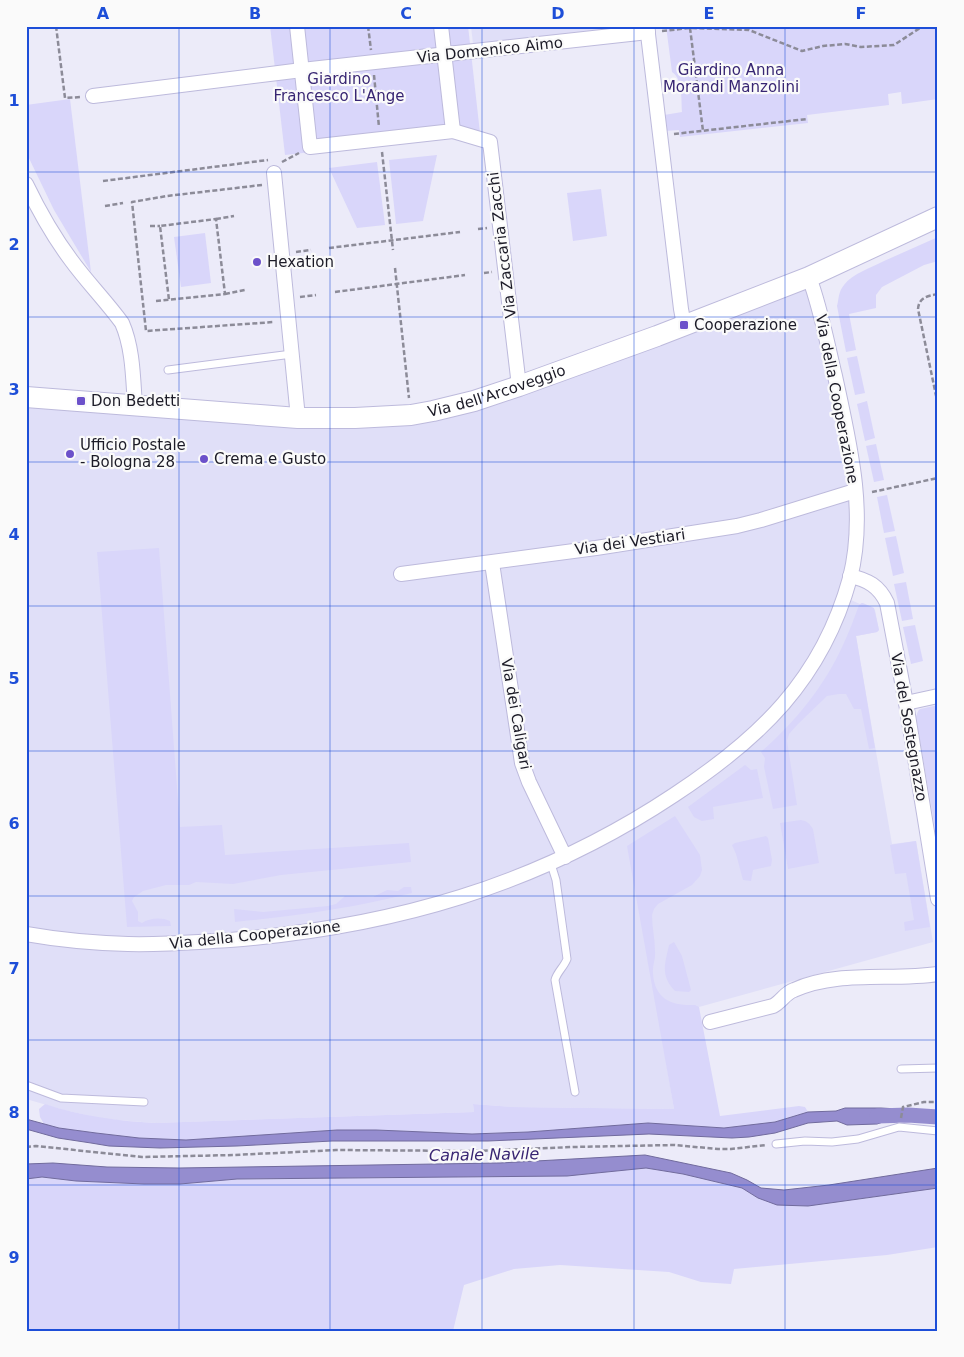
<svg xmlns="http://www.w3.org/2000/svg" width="964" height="1357" font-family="'DejaVu Sans',sans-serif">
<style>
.built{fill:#e0dff8}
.green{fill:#d9d6fa}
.water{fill:#958dcf;stroke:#716b9d}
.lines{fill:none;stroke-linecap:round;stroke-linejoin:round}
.canal{stroke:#958dcf;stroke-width:15}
.lane-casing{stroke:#bdbadc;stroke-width:9}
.street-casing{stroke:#bdbadc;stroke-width:16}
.secondary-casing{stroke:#bdbadc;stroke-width:22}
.path{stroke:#8c8b98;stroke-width:2.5;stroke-dasharray:5 2.5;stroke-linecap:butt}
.lane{stroke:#fff;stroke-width:7}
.street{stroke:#fff;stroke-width:14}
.secondary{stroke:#fff;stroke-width:20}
.grid{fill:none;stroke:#1d4ed8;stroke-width:1;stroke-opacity:0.55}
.poi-dot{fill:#6c51ca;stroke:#fafafa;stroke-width:2}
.labels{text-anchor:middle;stroke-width:4.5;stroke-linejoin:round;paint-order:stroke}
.street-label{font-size:15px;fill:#1c1b27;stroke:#fafafa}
.park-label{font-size:15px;fill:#382673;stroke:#fafafa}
.poi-label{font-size:15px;fill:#1c1b27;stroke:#fafafa;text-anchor:start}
.water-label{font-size:16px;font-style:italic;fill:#382572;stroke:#fafafa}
.neatline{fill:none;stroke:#1d4ed8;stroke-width:2}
.grid-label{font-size:16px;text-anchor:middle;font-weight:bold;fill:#1d4ed8}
</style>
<rect width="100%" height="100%" fill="#ecebf9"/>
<!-- built -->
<g class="built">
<polygon points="471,26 643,26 473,44"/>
<polygon points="809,277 855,491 844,597 860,604 863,603 872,607 875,610 879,630 877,632 856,636 892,844 916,841 933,942 699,1007 658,1014 674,1109 512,1107 473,1104 474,1112 155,1123 104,1119 64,1110 26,1099 26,403 226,423 370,423 409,425"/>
</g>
<!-- green -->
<g class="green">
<polygon points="270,26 468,26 480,133 285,155"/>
<path d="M666 26H938V99L902 104 901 92 888 94 889 105 807 115 808 123 680 137 679 130 665 131 664 115 682 112C681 100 683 79 672 72Z"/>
<polygon points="70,99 91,272 54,210 26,152 26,105"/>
<polygon points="437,155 423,221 396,224 389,160"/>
<polygon points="377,162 385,225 357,228 329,168"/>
<polygon points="601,189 607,236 573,241 567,193"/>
<polygon points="205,233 211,283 181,287 174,237"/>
<path d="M938 237V261L924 265 882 287 876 295V308L849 314 856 350 846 352 837 306C839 299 838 292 844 285 853 273 871 268 884 261 902 253 920 245 938 237Z"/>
<polygon points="857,356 865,393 855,395 847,358"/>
<polygon points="867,401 875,438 865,441 857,404"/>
<polygon points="876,444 884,480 874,482 866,446"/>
<polygon points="887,495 895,531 884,533 877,497"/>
<polygon points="896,536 904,573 893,576 885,538"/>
<path d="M159 548 180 827 222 825 225 855 409 843 411 862 281 875 233 884 196 882 189 885H166L143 891 134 897 132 901 138 912V921L142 923C149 918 162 917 170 921L171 926 127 927 97 552Z"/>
<polygon points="906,582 913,619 902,621 894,584"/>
<path d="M862 603 874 608 879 630 877 632 856 636 875 748 869 749 861 709H854L846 694H839L827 696 798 724 789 734 787 741 797 805 773 809 764 767 765 758 761 752C795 722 824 687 843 645 849 632 854 619 859 605Z"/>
<polygon points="915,625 923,661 911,664 903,627"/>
<polygon points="938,705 938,846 916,717 918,711 920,709"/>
<polygon points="745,765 751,770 757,769 763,798 713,807 714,819 702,821 694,817 688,807"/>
<path d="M675 816 700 855 702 870 700 876 692 885 658 904 654 909 652 915C652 927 655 939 655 951 656 959 652 966 653 974 655 1000 673 1006 695 1005L699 1007 720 1116 799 1106 805 1107 808 1112 775 1122 724 1128 648 1123 528 1132 472 1134 376 1130H337L186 1140 139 1138 96 1133 59 1128 44 1124 40 1117 39 1109 45 1104C81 1116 118 1121 155 1123L474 1112 473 1104 512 1107 674 1109 627 846Z"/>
<path d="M801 820C807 821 809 823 813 829L819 863 788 869 780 823Z"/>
<polygon points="766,836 768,838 772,860 771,866 753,870 751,881 743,880 736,854 732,845 735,843"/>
<polygon points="916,841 930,927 905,931 904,922 914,920 906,873 895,874 890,845"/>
<path d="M404 887H411L412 893C354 908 295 916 235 922L234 909 263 912 328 906 336 904 345 896 373 897 387 890 398 891Z"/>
<path d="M674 942 682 956 691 990 689 992 675 991C660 975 665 964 669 945Z"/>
<polygon points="646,1168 683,1174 742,1188 758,1198 847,1201 938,1188 938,1247 887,1255 734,1269 731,1284 701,1282 669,1272 560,1265 514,1269 464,1285 453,1331 26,1331 26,1179 42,1177 76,1181 144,1184 180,1184 237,1179 567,1176"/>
</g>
<!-- water -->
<g class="water">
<polygon points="845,1108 881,1108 898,1109 895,1122 886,1121 877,1124 847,1125 837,1121 808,1123 775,1133 749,1137 732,1138 649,1134 488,1141 332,1141 237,1146 160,1148 109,1146 91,1143 58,1138 26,1129 26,1119 59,1128 96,1133 139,1138 186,1140 337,1130 376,1130 472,1134 528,1132 648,1123 724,1128 775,1122 808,1112 836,1111"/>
<polygon points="645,1155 731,1173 747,1180 761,1188 784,1190 829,1185 938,1168 938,1188 808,1206 777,1205 758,1198 742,1188 683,1174 646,1168 567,1176 237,1179 180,1184 144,1184 76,1181 42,1177 26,1179 26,1164 53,1163 107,1167 179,1168 500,1163"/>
</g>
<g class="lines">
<!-- canal -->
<polyline class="canal" points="877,1116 908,1115 938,1117"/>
<!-- lane casing -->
<g class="lane-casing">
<g id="lane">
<polyline points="168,370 292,354"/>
<path d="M551 864 556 880 567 959C564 967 557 972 555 980L575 1092"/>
<polyline points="901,1069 938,1068"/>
<polyline points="26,1085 61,1098 144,1102"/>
<polyline points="776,1144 805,1141 832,1142 858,1139 899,1127 938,1131"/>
</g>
</g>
<!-- street casing -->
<g class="street-casing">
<g id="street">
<polyline points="297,26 310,147 453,131 441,26"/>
<polyline points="647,26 681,309 684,325"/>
<polyline points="93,96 302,70 648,32"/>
<polyline points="453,131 490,142 519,386"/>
<polyline points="274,173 298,418"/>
<path d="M26 184C39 211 53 236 71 260 87 282 106 301 122 323 133 348 133 378 135 406"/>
<polyline points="492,563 522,763 529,782 565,857"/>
<polyline points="401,574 596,548 737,526 761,520 855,491"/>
<path d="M850 576C868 580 879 586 887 603L906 703 938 899"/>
<polyline points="906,703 938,696"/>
<path d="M26 934C60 940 94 943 128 944 162 945 196 942 230 940 392 927 537 886 674 795 759 739 822 680 850 578 867 512 849 441 835 376 827 343 821 309 809 277"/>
<path d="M710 1022 773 1006C781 1002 785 993 794 990 838 970 891 981 938 974"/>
</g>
</g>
<!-- secondary casing -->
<g class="secondary-casing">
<g id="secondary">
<path id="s1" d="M26 397 298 418H355L411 415 433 411 474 401 519 386 657 336 809 277 938 217"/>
</g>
</g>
<!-- path -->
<g class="path">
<polyline points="56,26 65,98 81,97"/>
<polyline points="368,26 371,50"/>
<polyline points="690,28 703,131"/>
<polyline points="662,31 690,28 749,30 802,51 823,46 845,44 861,47 894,45 923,26"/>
<polyline points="374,75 379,127"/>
<polyline points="674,134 807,119"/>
<polyline points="382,152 393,250"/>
<polyline points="282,162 299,153"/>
<polyline points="103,181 268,160"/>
<polyline points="262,185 167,196 132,202 146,331 274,322"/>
<polyline points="105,206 123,203"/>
<polyline points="216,219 234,216"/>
<polyline points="150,226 160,226"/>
<polyline points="478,229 487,228"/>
<polyline points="329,248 460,232"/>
<polyline points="296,252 311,250"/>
<polyline points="395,268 409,398"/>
<polyline points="484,273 492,272"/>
<polyline points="335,292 465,275"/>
<polyline points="225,294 245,290"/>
<path d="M938 294C928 296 919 297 918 309L938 405"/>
<polyline points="300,297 316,295"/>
<polyline points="156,301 225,294 216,219 160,226 169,300"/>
<polyline points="872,492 938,478"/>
<polyline points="901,1118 903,1107 924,1102 938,1102"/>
<polyline points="26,1147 36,1146 142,1157 235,1155 336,1150 475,1151 573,1147 674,1145 718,1149 731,1149 766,1145"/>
</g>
<!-- lane -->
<use href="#lane" class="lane"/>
<!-- street -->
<use href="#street" class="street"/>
<!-- secondary -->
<use href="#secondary" class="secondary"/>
</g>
<!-- grid -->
<path class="grid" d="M179 26V1331M330 26V1331M482 26V1331M634 26V1331M785 26V1331M26 172H938M26 317H938M26 462H938M26 606H938M26 751H938M26 896H938M26 1040H938M26 1185H938"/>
<!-- markers -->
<g class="poi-dot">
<circle cx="257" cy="262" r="5"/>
<rect x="679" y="320" width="10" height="10" rx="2.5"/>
<rect x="76" y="396" width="10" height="10" rx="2.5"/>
<circle cx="70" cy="454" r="5"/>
<circle cx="204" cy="459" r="5"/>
</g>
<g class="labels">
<!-- street labels -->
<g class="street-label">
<text transform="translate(490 50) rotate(-6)" y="5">Via Domenico Aimo</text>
<text transform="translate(502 245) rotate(-97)" y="5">Via Zaccaria Zacchi</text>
<text dy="5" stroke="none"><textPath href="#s1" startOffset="475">Via dell'Arcoveggio</textPath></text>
<text transform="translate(837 399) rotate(79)" y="5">Via della Cooperazione</text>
<text transform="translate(630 542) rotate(-8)" y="5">Via dei Vestiari</text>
<text transform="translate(516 714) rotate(80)" y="5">Via dei Caligari</text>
<text transform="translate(909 727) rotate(80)" y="5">Via del Sostegnazzo</text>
<text transform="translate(255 935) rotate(-6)" y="5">Via della Cooperazione</text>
</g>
<!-- park labels -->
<g class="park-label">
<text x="731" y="75">Giardino Anna<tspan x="731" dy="17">Morandi Manzolini</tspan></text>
<text x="339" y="84">Giardino<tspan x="339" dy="17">Francesco L'Ange</tspan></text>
</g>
<!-- poi labels -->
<g class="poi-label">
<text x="267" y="267">Hexation</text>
<text x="694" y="330">Cooperazione</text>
<text x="91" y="406">Don Bedetti</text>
<text x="80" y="450">Ufficio Postale<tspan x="80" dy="17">- Bologna 28</tspan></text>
<text x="214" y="464">Crema e Gusto</text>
</g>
<!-- water labels -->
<g class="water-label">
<text transform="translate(484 1154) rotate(-1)" y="6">Canale Navile</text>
</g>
</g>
<!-- border -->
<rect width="964" height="1357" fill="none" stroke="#fafafa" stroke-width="55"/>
<rect x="28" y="28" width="908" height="1302" class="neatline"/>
<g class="grid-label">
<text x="103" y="19">A</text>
<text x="255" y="19">B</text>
<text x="406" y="19">C</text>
<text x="558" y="19">D</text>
<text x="709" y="19">E</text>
<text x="861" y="19">F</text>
<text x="14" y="106">1</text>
<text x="14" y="250">2</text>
<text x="14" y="395">3</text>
<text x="14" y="540">4</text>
<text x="14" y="684">5</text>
<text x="14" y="829">6</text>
<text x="14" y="974">7</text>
<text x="14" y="1118">8</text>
<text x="14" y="1263">9</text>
</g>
</svg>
